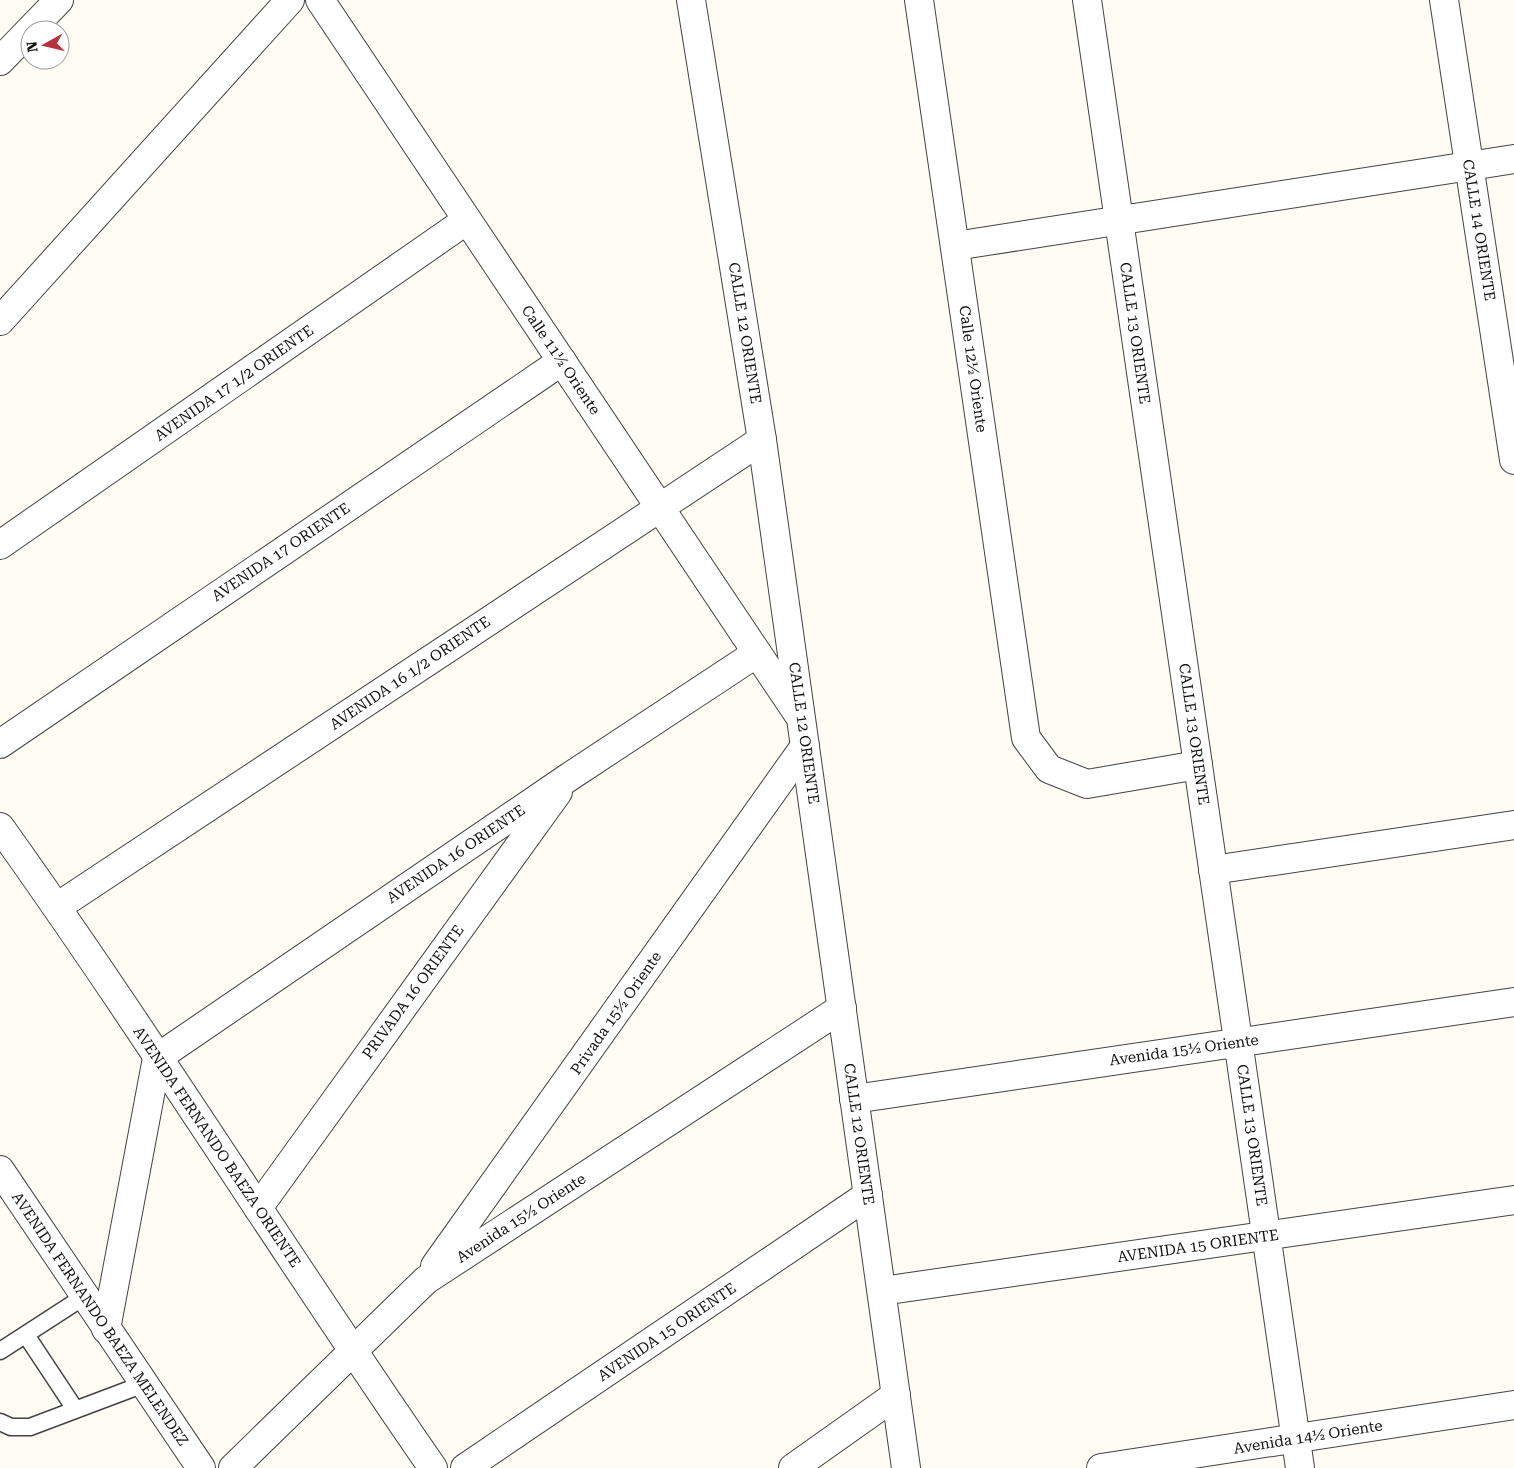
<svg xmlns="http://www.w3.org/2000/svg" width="1514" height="1468" font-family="'Roboto Serif',serif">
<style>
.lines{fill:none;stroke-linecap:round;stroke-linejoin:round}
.lane-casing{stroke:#434343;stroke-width:19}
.street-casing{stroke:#434343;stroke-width:30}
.lane{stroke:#fff;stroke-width:16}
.street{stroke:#fff;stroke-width:28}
.labels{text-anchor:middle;stroke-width:5;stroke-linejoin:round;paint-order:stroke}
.street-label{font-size:15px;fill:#101010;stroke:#fff}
</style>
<rect width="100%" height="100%" fill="#fefcf4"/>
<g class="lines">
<!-- lane casing -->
<g class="lane-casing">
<g id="lane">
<polyline points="26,1335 75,1409"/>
<polyline points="0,1351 85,1296"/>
<polyline points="0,1422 11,1427 30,1427 144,1384"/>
</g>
</g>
<!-- street casing -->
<g class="street-casing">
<g id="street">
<polyline points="320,0 798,714"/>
<polyline points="691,0 762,440 906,1468"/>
<polyline points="919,0 1026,738 1049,769 1087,784 1198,765"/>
<polyline points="1087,0 1300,1468"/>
<polyline points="1444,0 1514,460"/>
<polyline points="0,61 59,0"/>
<polyline points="955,246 1514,159"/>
<polyline points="0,321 290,0"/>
<polyline points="0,545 467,220"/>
<polyline points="0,744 562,361"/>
<path d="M0 827C150 1037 286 1256 433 1468"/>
<polyline points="1213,870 1514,825"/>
<polyline points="57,907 762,440"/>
<polyline points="854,1099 1514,1002"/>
<polyline points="0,1170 201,1468"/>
<polyline points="258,1208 558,792"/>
<polyline points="435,1266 805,746"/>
<polyline points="882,1291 1514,1200"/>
<polyline points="106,1329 157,1058 569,777 757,653"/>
<polyline points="233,1468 426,1280 842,1008"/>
<polyline points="465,1468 868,1195"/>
<polyline points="793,1468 896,1395"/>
<polyline points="1101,1468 1514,1405"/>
</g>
</g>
<!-- lane -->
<use href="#lane" class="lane"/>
<!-- street -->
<use href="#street" class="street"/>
</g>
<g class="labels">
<!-- street labels -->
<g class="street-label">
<text transform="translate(1479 230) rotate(81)" y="5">CALLE 14 ORIENTE</text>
<text transform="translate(745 333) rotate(81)" y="5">CALLE 12 ORIENTE</text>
<text transform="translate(1135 333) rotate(82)" y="5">CALLE 13 ORIENTE</text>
<text transform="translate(561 360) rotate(56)" y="5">Calle 11½ Oriente</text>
<text transform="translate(973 369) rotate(82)" y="5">Calle 12½ Oriente</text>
<text transform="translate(234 383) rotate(-35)" y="5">AVENIDA 17 1/2 ORIENTE</text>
<text transform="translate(281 552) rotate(-34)" y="5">AVENIDA 17 ORIENTE</text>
<text transform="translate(410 673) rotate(-34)" y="5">AVENIDA 16 1/2 ORIENTE</text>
<text transform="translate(804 733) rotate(82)" y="5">CALLE 12 ORIENTE</text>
<text transform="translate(1194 734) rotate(82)" y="5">CALLE 13 ORIENTE</text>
<text transform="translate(456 854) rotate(-34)" y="5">AVENIDA 16 ORIENTE</text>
<text transform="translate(413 992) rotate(-54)" y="5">PRIVADA 16 ORIENTE</text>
<text transform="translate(616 1013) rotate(-55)" y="5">Privada 15½ Oriente</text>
<text transform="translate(1184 1050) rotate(-8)" y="5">Avenida 15½ Oriente</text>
<text transform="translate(859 1134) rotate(82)" y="5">CALLE 12 ORIENTE</text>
<text transform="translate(1252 1135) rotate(82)" y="5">CALLE 13 ORIENTE</text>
<text transform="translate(217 1147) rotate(56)" y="5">AVENIDA FERNANDO BAEZA ORIENTE</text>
<text transform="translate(521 1218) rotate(-33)" y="5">Avenida 15½ Oriente</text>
<text transform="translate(1198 1246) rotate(-8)" y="5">AVENIDA 15 ORIENTE</text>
<text transform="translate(100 1319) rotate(56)" y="5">AVENIDA FERNANDO BAEZA MELENDEZ</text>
<text transform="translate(667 1332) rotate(-34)" y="5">AVENIDA 15 ORIENTE</text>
<text transform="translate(1308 1437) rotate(-9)" y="5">Avenida 14½ Oriente</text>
</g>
</g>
<!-- north arrow -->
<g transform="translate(45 45) rotate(262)"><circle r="24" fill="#ffffff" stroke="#9f9f9f"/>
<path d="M0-4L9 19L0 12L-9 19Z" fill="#b6323c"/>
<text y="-8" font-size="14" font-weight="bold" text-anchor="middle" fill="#101010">N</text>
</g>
</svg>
